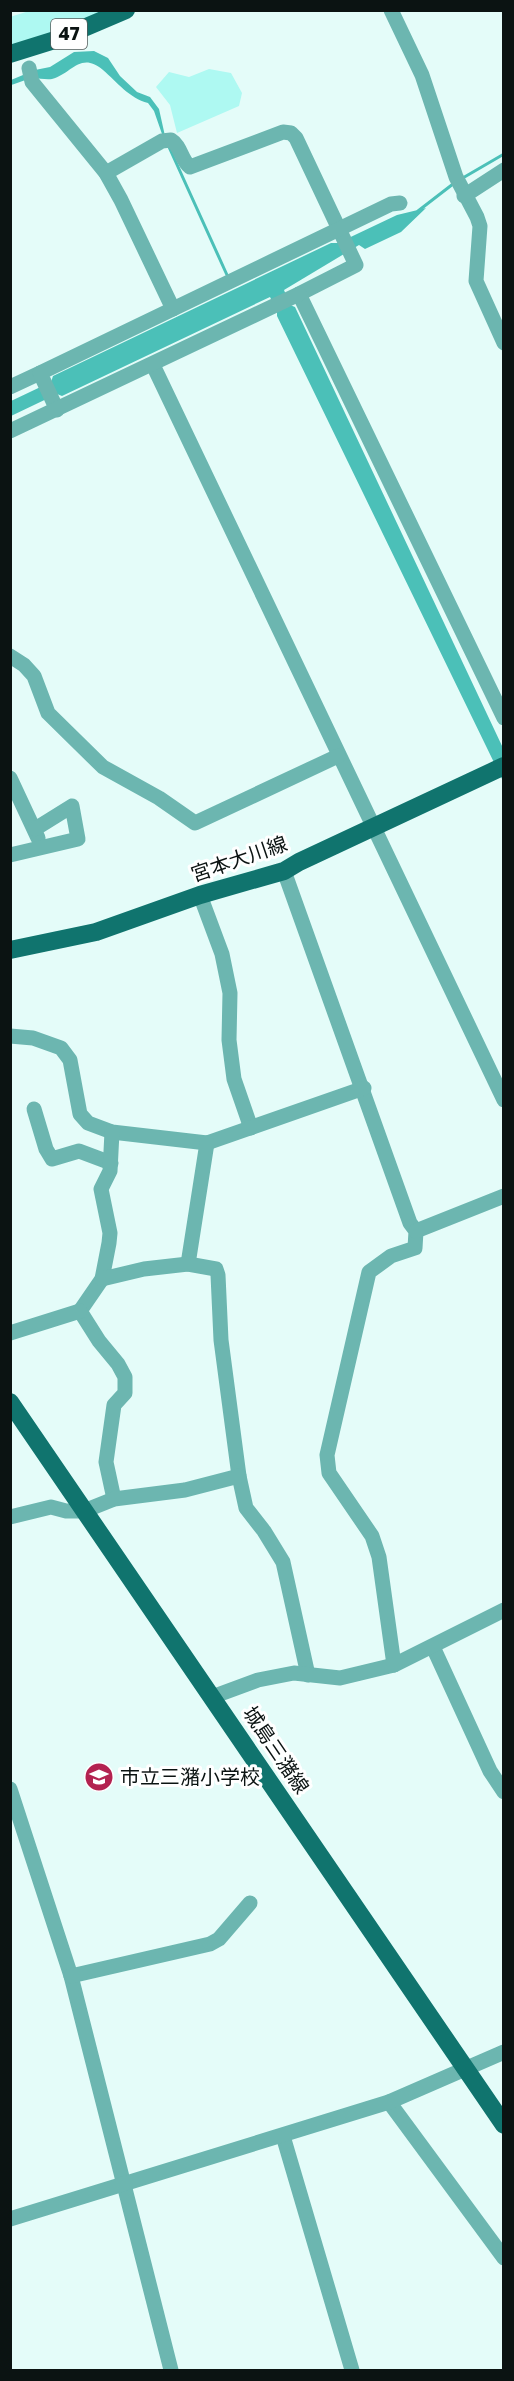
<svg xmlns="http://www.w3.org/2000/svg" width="514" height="2381" font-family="'Golos Text','Noto Sans JP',sans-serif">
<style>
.green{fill:#aef9f2}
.water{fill:#4bc0b8}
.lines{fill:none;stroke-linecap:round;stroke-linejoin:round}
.stream{stroke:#4bc0b8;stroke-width:3}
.minor{stroke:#6cb6b0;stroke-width:15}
.major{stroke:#10746e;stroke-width:18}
.labels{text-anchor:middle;stroke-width:6;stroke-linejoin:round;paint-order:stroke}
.shield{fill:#fff;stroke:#545a59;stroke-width:1.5}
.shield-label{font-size:18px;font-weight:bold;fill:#0b1312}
.street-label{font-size:20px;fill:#0b1312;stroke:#fff}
.poi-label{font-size:20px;fill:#0b1312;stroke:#fff;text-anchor:start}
</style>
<rect width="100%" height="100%" fill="#e4fcf9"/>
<!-- green -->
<g class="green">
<polygon points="29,11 110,11 11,48 10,17"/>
<polygon points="209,69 231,73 242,93 239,106 177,133 170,105 156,87 169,72 189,77"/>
</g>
<!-- water -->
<g class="water">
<path d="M94 51 108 58 120 76 137 92 150 97 159 109 165 136 162 134 154 111 148 103C129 98 117 82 103 70 80 51 72 74 52 79 46 80 39 78 33 78 26 79 18 83 11 85V80L35 70 50 67 74 52Z"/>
<polygon points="426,208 401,232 365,249 359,245 284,290 290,305 295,307 503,748 503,781 277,316 277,311 270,297 62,396 57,394 11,416 11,401 51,382 53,376 331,243 338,243 397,215"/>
</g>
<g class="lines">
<!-- stream -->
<g class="stream">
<polyline points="169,147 227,275"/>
<polyline points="461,179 504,154"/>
<polyline points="418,211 453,184"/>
</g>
<!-- minor -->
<g class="minor">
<polyline points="391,10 422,75 456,177 477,217 480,226 476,281 504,343"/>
<polyline points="29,68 32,82 106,173 121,200 173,309"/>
<path d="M106 173 162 141 171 140C181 146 181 160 190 167L283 132 291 133 296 138 356 265 299 294 504 718"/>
<polyline points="464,196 504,170"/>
<polyline points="153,365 504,1100"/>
<polyline points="10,387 40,373"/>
<polyline points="57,410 40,373 391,204 400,203"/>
<polyline points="10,431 299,294"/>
<polyline points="10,656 24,665 34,676 48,713 103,767 159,798 195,823 338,756"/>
<polyline points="10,778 38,838"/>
<polyline points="10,855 78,839 72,806 35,829"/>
<polyline points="284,871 410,1223 416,1231 415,1248 391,1256 369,1272 327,1455 329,1473 372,1536 379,1557 394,1665"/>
<polyline points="200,895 222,954 230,993 229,1040 234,1079 251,1128"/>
<polyline points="10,1036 33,1038 61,1048 70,1060 80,1114 88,1123 112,1132 207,1143 364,1088"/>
<polyline points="34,1109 46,1149 52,1159 79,1151 111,1163"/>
<polyline points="112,1132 110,1171 101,1189 110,1233 109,1243 102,1279 80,1311 99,1341 118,1364 125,1377 125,1393 114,1405 106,1462 114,1499"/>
<polyline points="416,1231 504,1196"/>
<polyline points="188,1264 207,1143"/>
<polyline points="102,1279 144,1269 188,1264 216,1269 218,1275 221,1340 239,1476 246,1508 264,1531 283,1562 308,1675"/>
<polyline points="10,1333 80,1311"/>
<polyline points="10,1517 51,1507 66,1511 84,1511 114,1499 185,1490 239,1476"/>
<polyline points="433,1647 490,1771 504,1792"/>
<polyline points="212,1697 258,1680 294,1673 340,1678 394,1665 504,1610"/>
<polyline points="10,1789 71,1976 171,2370"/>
<polyline points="71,1976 210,1944 219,1939 250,1903"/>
<polyline points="389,2102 504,2258"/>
<polyline points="283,2136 352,2370"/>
<polyline points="10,2219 389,2102 504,2052"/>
</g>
<!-- major -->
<g class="major">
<polyline points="10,54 58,39 126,10"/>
<polyline points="10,950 96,932 200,895 284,871 299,862 504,766"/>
<polyline points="10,1402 504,2125"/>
</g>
</g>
<!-- icons -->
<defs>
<g id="school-disc" transform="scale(1.5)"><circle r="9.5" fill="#b32250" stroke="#fff"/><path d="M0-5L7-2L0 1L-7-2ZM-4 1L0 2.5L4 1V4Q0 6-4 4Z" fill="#fff"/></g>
</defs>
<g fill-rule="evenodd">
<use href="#school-disc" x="99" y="1777"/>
</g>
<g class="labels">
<!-- shield labels -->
<rect class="shield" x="51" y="19" width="36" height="30" rx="4.5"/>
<g class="shield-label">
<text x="69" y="40">47</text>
</g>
<!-- street labels -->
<g class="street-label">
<text transform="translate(239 859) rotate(-19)" y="7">宮本大川線</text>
<text transform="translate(276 1750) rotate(56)" y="7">城島三潴線</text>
</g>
<!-- poi labels -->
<g class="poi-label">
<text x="120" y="1784">市立三潴小学校</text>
</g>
</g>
<!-- border -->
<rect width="514" height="2381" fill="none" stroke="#0b1312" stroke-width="24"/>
</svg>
